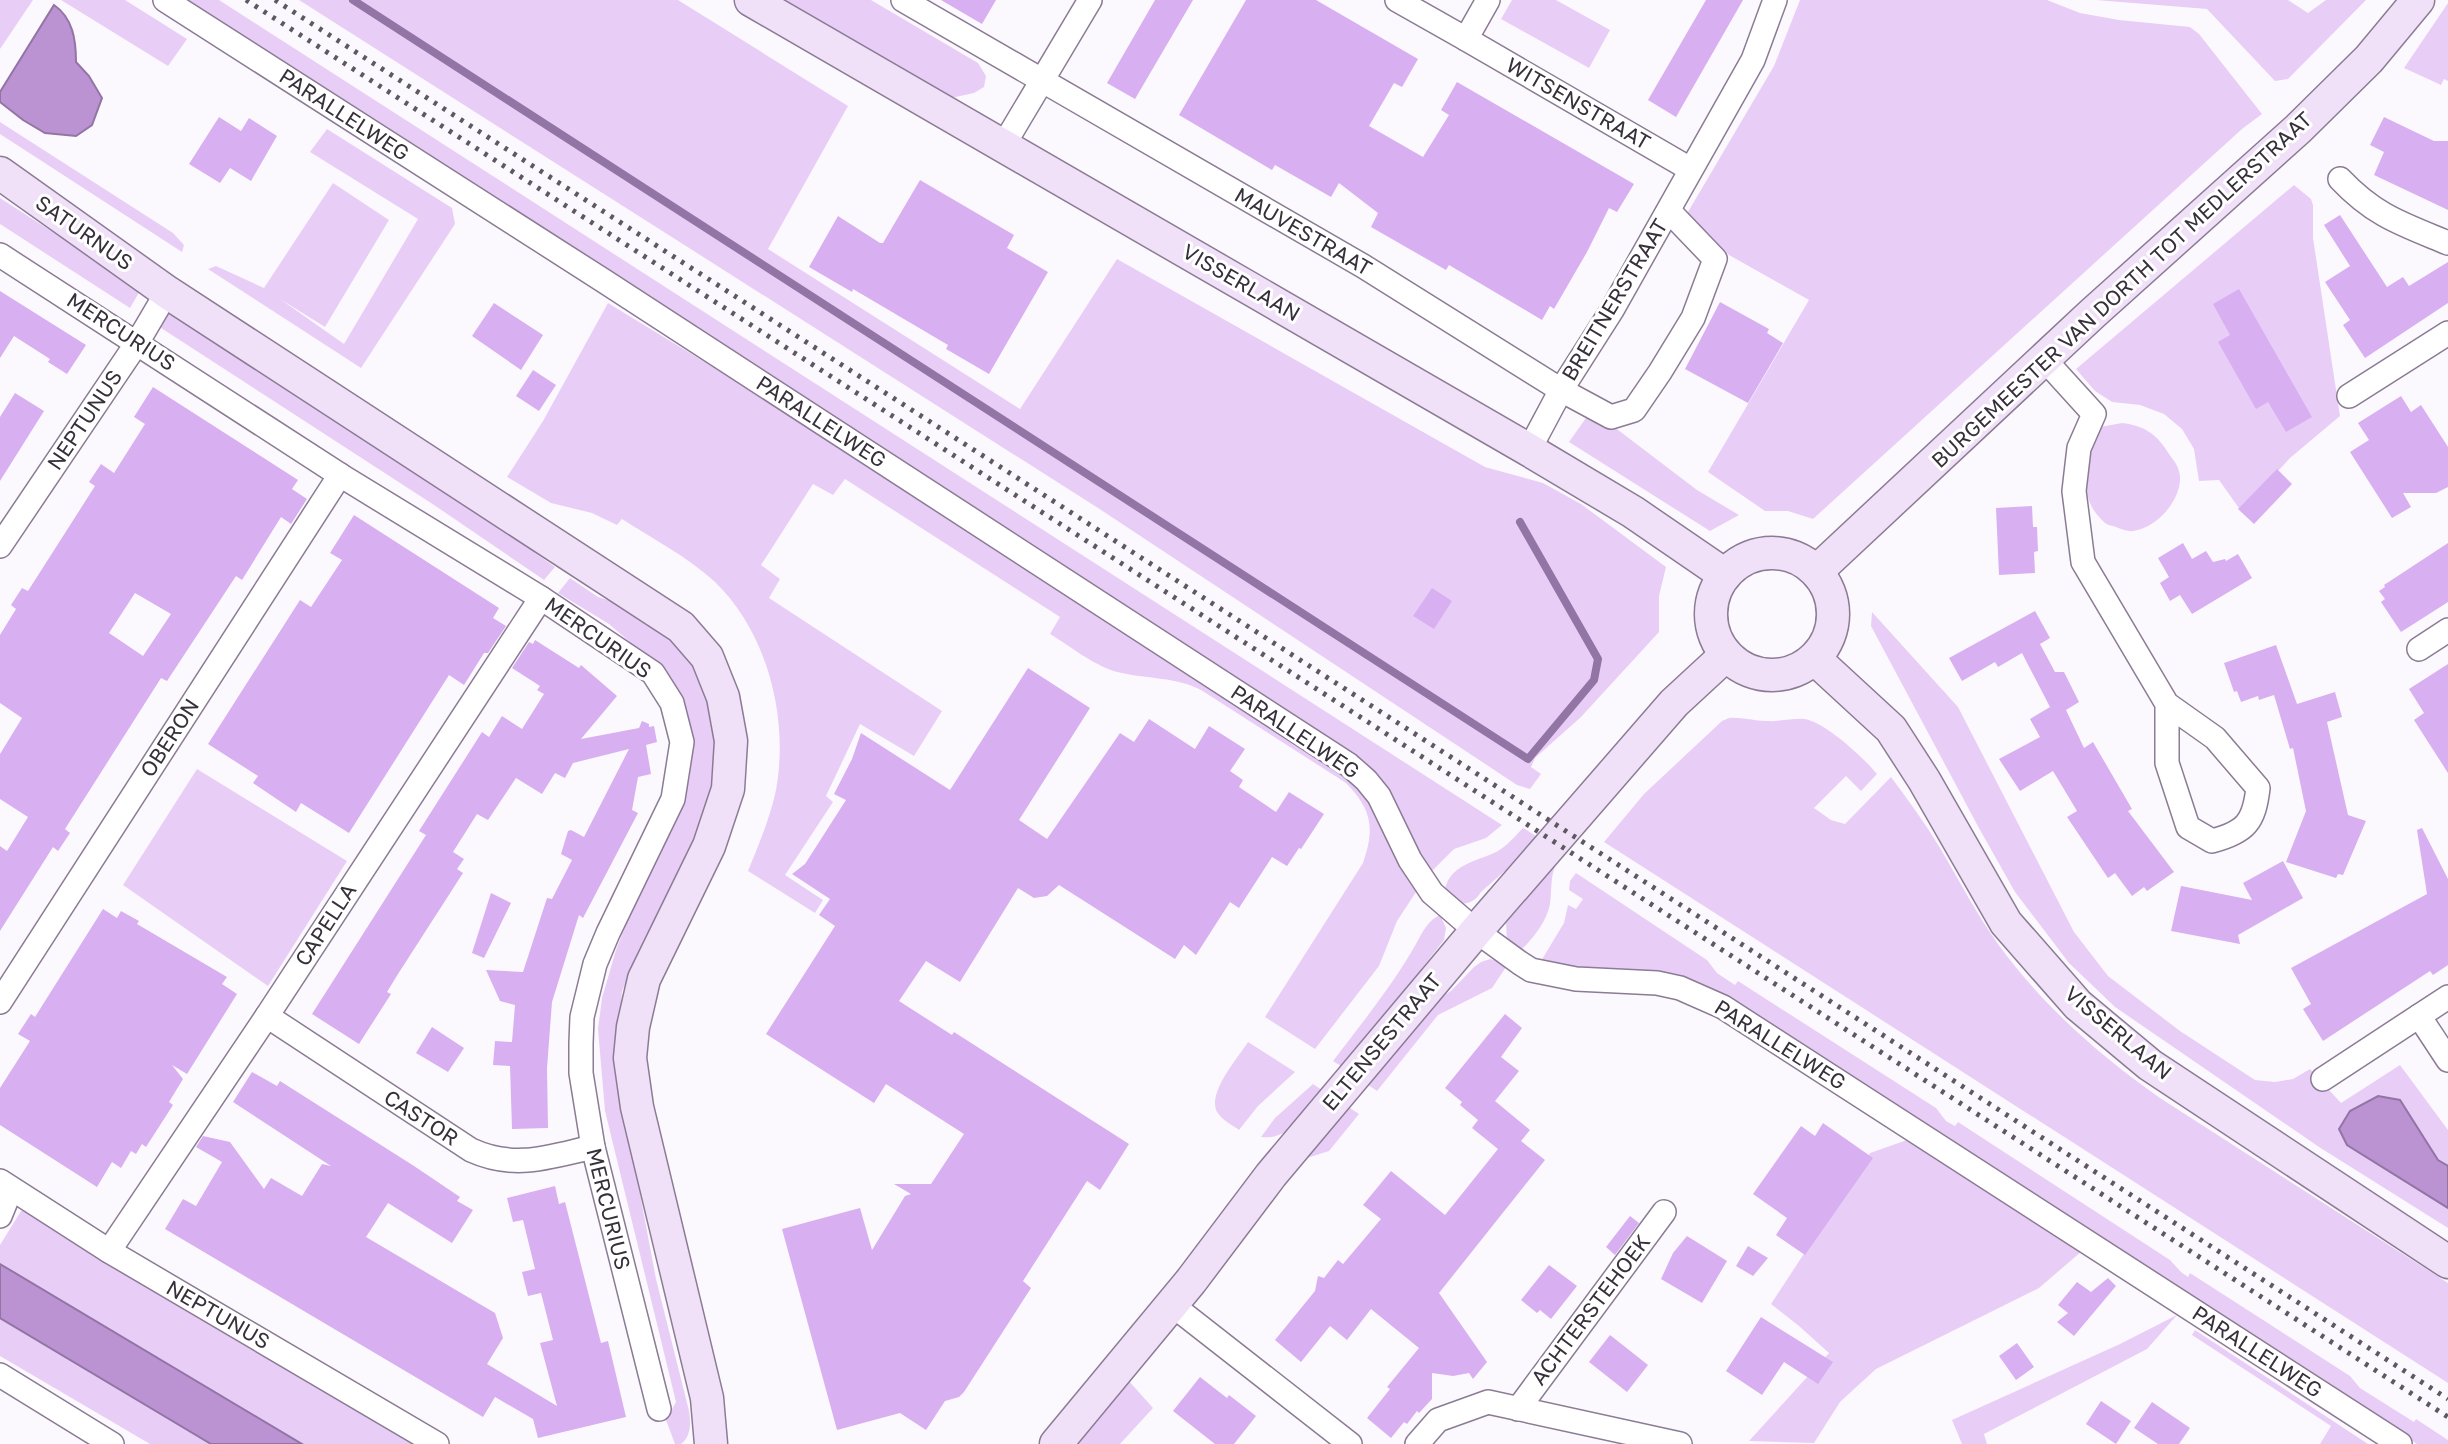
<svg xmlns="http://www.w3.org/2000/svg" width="2448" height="1444" font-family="'Golos Text',sans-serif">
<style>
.green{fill:#e8cef7}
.water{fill:#bb93d2;stroke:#9375a5;stroke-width:2}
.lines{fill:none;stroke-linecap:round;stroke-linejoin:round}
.stream{stroke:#9375a5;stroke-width:8}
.building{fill:#d8aff0;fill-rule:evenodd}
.street-casing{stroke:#8b7b94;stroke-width:26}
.secondary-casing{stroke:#8b7b94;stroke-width:35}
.street{stroke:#fff;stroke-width:23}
.secondary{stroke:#f0e1f8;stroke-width:32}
.rail{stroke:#5e5862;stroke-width:5;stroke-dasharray:3.5 7;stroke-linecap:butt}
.labels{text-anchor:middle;stroke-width:6;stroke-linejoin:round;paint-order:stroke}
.street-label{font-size:21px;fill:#37303b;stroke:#fff}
</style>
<rect width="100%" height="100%" fill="#fcf9fe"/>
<!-- green -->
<g class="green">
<polygon points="0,0 33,0 0,49"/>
<polygon points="61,0 125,0 187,39 168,66"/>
<polygon points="180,0 219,0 1502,825 1486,838 1454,849 1431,872 1427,871 1393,802"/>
<polygon points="299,0 678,0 848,106 768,249 1020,409 1117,259 1485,467 1543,483 1581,504 1666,567 1659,596 1659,632 1581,717 1535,758 1531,767 1541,774 1530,789 1517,785 1098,508"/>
<polygon points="779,0 871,0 978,63 986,76 984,87 974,93 951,98"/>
<polygon points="1512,0 1556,0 1610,30 1589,68 1501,19"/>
<polygon points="1800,0 2047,0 2080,13 2119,20 2190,27 2199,34 2262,114 2242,129 1813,519 1788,511 1765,511 1708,472 1809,300 1729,255 1709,234 1685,217 1774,66"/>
<polygon points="2096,0 2288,0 2308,13 2326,0 2366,0 2288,79 2275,81 2207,9"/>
<polygon points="2448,3 2448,81 2444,79 2441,85 2404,68"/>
<polygon points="0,122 173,233 184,245 182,252 0,134"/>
<polygon points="327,129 452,208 455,224 361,368 208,269 216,266 264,288 333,183 389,220 325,327 280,299 344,344 418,219 310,152"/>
<polygon points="2294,185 2311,199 2313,205 2313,238 2340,416 2290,458 2241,511 2219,480 2199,481 2194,449 2182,429 2164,414 2140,405 2112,402 2095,391 2076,369"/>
<polygon points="0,198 141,289 130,308 0,224"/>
<path d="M608 303 829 438 1359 781 1418 889 1397 921 1379 966 1315 1049 1265 1017 1363 863C1375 828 1372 810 1346 783L1201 690C1176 677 1148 679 1122 673 1096 668 1072 647 1050 634L1060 617 845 479 833 495 813 484 761 565 780 579 769 598 942 711 914 756 860 724 826 796 833 802 785 875 823 900 815 913 748 871C759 844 770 818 776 790 789 719 768 633 715 582 688 557 653 539 622 519L617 525 592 513 551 503 507 477 543 421Z"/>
<polygon points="170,307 525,537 535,553 555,567 544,580 434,505 158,326"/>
<polygon points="1588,415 1601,417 1697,490 1739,515 1710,531 1569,442"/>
<path d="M2122 423C2145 426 2157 434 2169 454 2172 458 2176 463 2178 468 2188 493 2159 528 2133 531 2127 532 2119 528 2113 526 2106 525 2104 522 2100 518 2075 492 2089 455 2100 427Z"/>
<path d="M570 578 598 597 640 610 689 651 718 718 717 789 690 858 645 938 622 991 618 1040 637 1178 656 1279 689 1411C691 1423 691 1437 681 1444H675L666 1420 676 1402 605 1111 598 1029 602 998 616 950 637 896 679 809 690 776 691 739 686 710 677 690 660 668 609 624 558 593Z"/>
<polygon points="1872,612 1958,707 2074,932 2108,976 2180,1031 2255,1080 2275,1082 2293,1079 2310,1069 2341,1103 2400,1065 2448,1130 2448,1166 2438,1160 2400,1100 2347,1145 2448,1208 2448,1228 2319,1147 2115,1007 2069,963 2015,892 1980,830 1871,626"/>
<path d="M1729 718C1741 717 1754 721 1766 721 1779 722 1792 718 1804 719 1824 721 1864 758 1877 774L1861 791 1846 776 1814 808 1831 820 1845 824 1891 777C1908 800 1925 823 1940 848 1959 880 1976 913 1998 944 2042 1005 2099 1055 2160 1098L2448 1283V1383L1604 842 1644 794 1722 721Z"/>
<polygon points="197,769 347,861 268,986 123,885"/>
<path d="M1523 828 1536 836 1515 862 1481 892C1475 902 1467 905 1456 903L1444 893C1449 863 1477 862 1498 851 1508 845 1515 836 1523 828Z"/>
<path d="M1549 860 1556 864C1550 877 1552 890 1550 904 1547 921 1533 939 1520 951L1507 941 1506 923 1524 902Z"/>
<polygon points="1576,873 1707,960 1717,973 1735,985 1738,981 1936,1108 1946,1121 1955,1126 1958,1122 2170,1260 2181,1272 2188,1277 2190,1273 2350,1376 2360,1388 2414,1422 2416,1419 2448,1440 2448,1444 2417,1444 1711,989 1688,979 1667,975 1564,969 1541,961 1564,923 1568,905 1576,909 1583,899 1569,890 1570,881"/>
<path d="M1440 915 1446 928 1444 940 1422 968 1412 987 1378 1021 1341 1066 1333 1061C1362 1023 1392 986 1416 944 1422 933 1428 920 1440 915Z"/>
<polygon points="1490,959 1504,963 1506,967 1492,988 1438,1015 1377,1091 1362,1081 1433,1002 1451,991 1474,967 1481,962"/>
<path d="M1248 1042 1295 1072 1258 1106 1239 1130C1232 1125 1222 1120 1217 1112 1207 1093 1237 1059 1248 1042Z"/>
<path d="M1313 1084 1322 1090C1306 1110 1291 1141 1261 1137L1275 1118Z"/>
<polygon points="1344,1104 1359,1114 1329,1151 1307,1158 1306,1155"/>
<polygon points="1907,1140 2082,1251 2039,1288 1876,1369 1840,1402 1814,1443 1749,1441 1829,1353 1799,1326 1771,1304 1870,1153"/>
<polygon points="21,1211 29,1211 417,1444 302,1444 0,1264 0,1245"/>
<polygon points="2177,1315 2147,1349 1984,1434 1987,1444 1962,1444 1952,1420 2120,1344"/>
<polygon points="0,1318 211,1444 150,1444 0,1356"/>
<polygon points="2195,1330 2368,1444 2320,1444 2331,1426 2192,1335"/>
<polygon points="1128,1380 1153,1408 1120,1444 1072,1444"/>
</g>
<!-- water -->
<g class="water">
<path d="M54 5C73 18 76 40 76 62L89 76 102 98 92 125 76 136 45 133 23 120 0 102V92Z"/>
<polygon points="2378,1096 2400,1100 2438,1160 2448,1166 2448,1208 2347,1145 2339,1129 2350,1111"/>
<polygon points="0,1264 302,1444 211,1444 0,1318"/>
</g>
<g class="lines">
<!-- stream -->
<polyline class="stream" points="353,0 1528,759 1594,680 1598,659 1520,522"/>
</g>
<!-- building -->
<g class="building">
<polygon points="941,0 996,0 982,24"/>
<polygon points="1155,0 1193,0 1135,99 1107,83"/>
<polygon points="1246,0 1316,0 1418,59 1402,87 1394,83 1369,126 1423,157 1449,115 1441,110 1457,82 1634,184 1617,212 1609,208 1587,252 1554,309 1550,306 1542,320 1449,265 1446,270 1371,227 1378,213 1339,183 1331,197 1275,165 1272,170 1179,115"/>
<polygon points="1706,0 1743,0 1676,117 1648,100"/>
<polygon points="219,117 241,131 249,118 277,136 251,181 230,168 220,183 189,164"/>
<polygon points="2384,117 2434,141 2448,141 2448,210 2374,175 2384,152 2370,145"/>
<polygon points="920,180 1014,235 1007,248 1048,272 989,374 946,349 948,345 853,289 852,292 809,267 838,216 880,243 883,243"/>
<polygon points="2340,215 2387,287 2403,277 2409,286 2448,262 2448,303 2365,358 2343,325 2350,320 2325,282 2350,266 2324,225"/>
<polygon points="2239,289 2312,417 2286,432 2268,402 2256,409 2218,342 2230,335 2213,304"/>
<polygon points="0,291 86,345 67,374 48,362 50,359 14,336 0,358"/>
<polygon points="1720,302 1769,329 1767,333 1783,343 1748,403 1685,369"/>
<polygon points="494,303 543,335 521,370 472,336"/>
<polygon points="533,370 556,385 539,411 516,396"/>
<path d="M153 387 298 480 292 489 307 499 291 524 281 517 242 580 236 576 167 681 161 678 65 829 70 833 58 851 53 847 0 931V846L7 851 28 817 0 799V754L22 718 0 703V635L16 609 11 605 22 588 28 591 95 486 89 482 101 464 114 473 145 424 134 417ZM135 593 171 614 143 656 109 633Z"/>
<polygon points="15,393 44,411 0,481 0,417"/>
<polygon points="2401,396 2411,412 2421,405 2448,447 2448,487 2436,493 2403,493 2411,507 2392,518 2350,452 2369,440 2358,423"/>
<polygon points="2277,469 2292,484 2254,524 2238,509"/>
<polygon points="2032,506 2033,527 2037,527 2038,551 2034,552 2035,573 1999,575 1996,508"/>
<polygon points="354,515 499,608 493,618 506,626 488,653 484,653 464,685 449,675 349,833 301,803 296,812 253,783 258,776 208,744 300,600 311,607 342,560 330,553"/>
<polygon points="2183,543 2192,559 2206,551 2213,562 2225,559 2226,561 2238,554 2252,578 2192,614 2180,595 2170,601 2160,583 2169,577 2158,558"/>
<polygon points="2448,543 2448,602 2401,632 2381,602 2385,599 2379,591 2385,587 2384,585"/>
<polygon points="1432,588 1452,601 1434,629 1413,616"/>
<polygon points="2035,611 2050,638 2040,644 2055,672 2064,672 2079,702 2066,710 2084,748 2093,742 2132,809 2128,811 2174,872 2147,891 2144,887 2132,896 2115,873 2108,878 2067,817 2077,811 2053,771 2020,791 1999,759 2040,737 2030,719 2050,707 2022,653 1998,667 1995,662 1962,681 1949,658"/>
<polygon points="535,640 579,668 581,665 617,696 581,739 639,728 642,721 649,724 649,727 654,726 657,742 646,745 651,774 638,777 632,810 638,813 583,918 579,915 552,1002 547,1068 548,1128 512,1129 510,1066 493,1065 495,1041 512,1042 515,1005 500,1001 486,970 523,972 547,898 552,899 572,860 561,854 568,831 571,830 584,837 629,749 573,763 565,778 555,773 542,794 516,778 488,820 477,814 453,852 464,859 457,869 463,873 398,974 387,992 391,994 359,1044 312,1014 426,835 419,831 482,732 489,737 502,716 522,729 544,694 537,690 540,686 512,668 529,642 533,644"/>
<polygon points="2276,645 2297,704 2335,692 2342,717 2327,722 2348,815 2366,821 2343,875 2338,874 2336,878 2286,862 2306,811 2293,748 2290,749 2274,695 2259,700 2258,696 2241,702 2237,691 2234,692 2224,663"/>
<polygon points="2448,664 2448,773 2414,720 2424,713 2409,689"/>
<polygon points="1028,668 1090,708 1019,820 1047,839 1120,733 1134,742 1149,719 1195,749 1209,726 1245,749 1230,771 1243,780 1239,787 1276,812 1289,792 1324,814 1301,849 1299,848 1287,866 1272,857 1239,908 1230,902 1196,955 1184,945 1175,959 1059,885 1047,896 1034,898 1018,888 960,982 926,961 899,1001 952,1035 954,1032 1129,1144 1100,1190 1087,1181 1023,1281 1031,1288 964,1392 959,1397 945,1401 926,1430 900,1413 837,1430 782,1229 860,1208 872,1250 905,1196 911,1194 894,1184 931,1184 964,1134 886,1084 874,1103 766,1034 835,926 819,915 830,899 792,874 805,864 846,800 834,794 852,759 861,733 950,790"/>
<polygon points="2422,828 2448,879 2448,965 2433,975 2430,971 2323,1041 2303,1009 2311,1004 2291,968 2427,894 2417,830"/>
<polygon points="2283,861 2303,898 2238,935 2240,944 2171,931 2181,886 2252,900 2243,883"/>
<polygon points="491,893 511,903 484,958 472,953"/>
<polygon points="103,909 117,918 121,911 139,921 137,924 227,977 222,984 237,994 187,1074 172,1065 183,1079 169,1102 173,1105 146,1147 142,1144 136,1154 131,1151 121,1168 112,1162 97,1187 0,1125 0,1088 30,1041 18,1034 31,1014 35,1017"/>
<polygon points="1505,1014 1522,1028 1501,1057 1519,1071 1495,1101 1530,1130 1521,1141 1545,1160 1439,1293 1487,1362 1473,1379 1469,1373 1453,1376 1432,1373 1432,1399 1419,1413 1417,1411 1407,1424 1404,1422 1391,1438 1367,1418 1390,1389 1387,1387 1419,1348 1371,1309 1347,1340 1330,1326 1301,1362 1275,1340 1315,1291 1318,1276 1324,1278 1338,1260 1343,1264 1381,1219 1363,1205 1391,1171 1445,1215 1498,1149 1472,1128 1478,1120 1460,1105 1462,1102 1445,1088"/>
<polygon points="432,1027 464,1048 448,1072 416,1053"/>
<polygon points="252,1072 277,1086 280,1081 414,1166 460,1197 457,1201 473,1210 452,1243 388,1203 366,1237 495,1313 503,1338 487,1364 557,1406 540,1343 553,1340 541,1293 528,1296 522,1272 535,1269 523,1220 513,1222 507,1198 555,1186 559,1204 565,1202 601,1343 608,1341 626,1417 538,1438 533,1419 495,1397 483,1417 165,1229 183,1199 196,1206 222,1162 196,1147 203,1136 230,1142 264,1189 271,1178 302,1196 322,1164 331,1166 233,1102"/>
<polygon points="1823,1123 1873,1158 1805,1255 1776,1235 1787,1218 1753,1194 1801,1126 1815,1136"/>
<polygon points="1630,1216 1639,1223 1615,1255 1606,1247"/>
<polygon points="1687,1236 1727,1261 1702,1303 1661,1279 1673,1253"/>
<polygon points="1748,1246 1768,1258 1753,1276 1736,1266"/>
<polygon points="1549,1265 1577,1286 1551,1319 1540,1310 1537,1313 1521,1300"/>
<polygon points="2108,1278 2116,1286 2074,1336 2057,1322 2068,1313 2058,1305 2077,1282 2091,1292"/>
<polygon points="1761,1317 1833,1362 1818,1384 1784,1362 1762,1395 1726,1371"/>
<polygon points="1610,1335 1648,1365 1627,1392 1589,1362"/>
<polygon points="2017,1343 2034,1367 2016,1380 1999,1356"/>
<polygon points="1200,1377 1227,1398 1229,1395 1256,1416 1234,1444 1215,1444 1173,1411"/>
<polygon points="2101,1401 2131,1421 2116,1444 2086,1424"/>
<polygon points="2152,1402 2190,1428 2179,1444 2158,1444 2134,1428"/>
</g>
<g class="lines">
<!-- street casing -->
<g class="street-casing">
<g id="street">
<polyline points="165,0 604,281 1349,765 1366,780 1379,796 1410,860 1432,893 1476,931 1520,963 1531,970 1576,979 1657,983 1680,988 1723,1007 2400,1444"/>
<polyline points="903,0 1363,266 1561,390 1611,417 1634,410 1660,372 1693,318 1715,259 1669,211"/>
<polyline points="1397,0 1466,39 1488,0"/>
<polyline points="1466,39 1690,169"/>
<polyline points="1003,146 1090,0"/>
<path d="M2340 179C2375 216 2402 224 2448 243"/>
<polyline points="0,255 340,475 541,598 653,673 672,703 682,742 673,799 608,933 595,964 582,1017 581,1043 581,1073 593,1147 659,1409"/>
<path d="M2044 359 2094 414 2079 448 2074 491 2083 562 2167 704V763L2188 827 2212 841C2246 832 2254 822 2258 788L2215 738 2167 704"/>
<polyline points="2349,396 2448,333"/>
<polyline points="1529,450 1561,390 1612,310 1753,60 1775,0"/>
<polyline points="0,546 137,343 167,292"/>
<polyline points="2419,649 2448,630"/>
<polyline points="0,1002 340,475"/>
<path d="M267 1016 471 1150C515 1170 548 1157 593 1147"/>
<polyline points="2419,1016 2448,1060"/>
<polyline points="2323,1079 2448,997"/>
<polyline points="0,1181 109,1251 437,1444"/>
<polyline points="0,1216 11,1189"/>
<polyline points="109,1251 267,1016 541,598"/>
<polyline points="1171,1304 1350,1444"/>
<polyline points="0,1375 112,1444"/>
<polyline points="1518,1409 1664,1212"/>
<polyline points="1417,1444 1438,1420 1488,1402 1680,1444"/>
</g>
</g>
<!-- secondary casing -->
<g class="secondary-casing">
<g id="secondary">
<polyline points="751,0 1529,450 1633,512 1725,575"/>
<polyline points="0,173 167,292 681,627 707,657 723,697 731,741 728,789 709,846 644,979 633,1027 630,1058 637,1107 707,1398 711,1444"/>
<circle cx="1772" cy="614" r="61"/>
<polyline points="1817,571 2092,314 2298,129 2369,59 2418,0"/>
<polyline points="1815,659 1891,729 1924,780 2006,923 2078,1005 2150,1065 2448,1262"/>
<polyline points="1056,1444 1191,1281 1271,1175 1476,931 1674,703 1726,655"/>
</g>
</g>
<!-- street -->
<use href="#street" class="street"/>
<!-- secondary -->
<use href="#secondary" class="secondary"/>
<!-- rail -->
<g class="rail">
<polyline points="246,0 2448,1417"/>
<polyline points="275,0 2448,1399"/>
</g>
</g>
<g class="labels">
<!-- street labels -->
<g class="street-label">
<text transform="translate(1578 104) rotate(30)" y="7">WITSENSTRAAT</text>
<text transform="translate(344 115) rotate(33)" y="7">PARALLELWEG</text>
<text transform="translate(1303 232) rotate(30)" y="7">MAUVESTRAAT</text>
<text transform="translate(84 233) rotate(35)" y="7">SATURNUS</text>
<text transform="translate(1241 283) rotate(30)" y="7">VISSERLAAN</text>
<text transform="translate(2122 290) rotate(-43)" y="7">BURGEMEESTER VAN DORTH TOT MEDLERSTRAAT</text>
<text transform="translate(1615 300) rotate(-59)" y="7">BREITNERSTRAAT</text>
<text transform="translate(121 332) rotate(33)" y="7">MERCURIUS</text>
<text transform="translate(85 420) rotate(-56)" y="7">NEPTUNUS</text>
<text transform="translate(821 422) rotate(33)" y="7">PARALLELWEG</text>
<text transform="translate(598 638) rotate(35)" y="7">MERCURIUS</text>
<text transform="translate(1295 732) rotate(34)" y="7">PARALLELWEG</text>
<text transform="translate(170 738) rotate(-57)" y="7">OBERON</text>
<text transform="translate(326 925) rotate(-57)" y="7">CAPELLA</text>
<text transform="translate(2118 1033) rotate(40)" y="7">VISSERLAAN</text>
<text transform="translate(1382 1042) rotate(-50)" y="7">ELTENSESTRAAT</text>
<text transform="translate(1780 1045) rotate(32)" y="7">PARALLELWEG</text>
<text transform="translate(421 1118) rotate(33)" y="7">CASTOR</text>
<text transform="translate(608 1209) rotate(76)" y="7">MERCURIUS</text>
<text transform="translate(1591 1310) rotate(-53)" y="7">ACHTERSTEHOEK</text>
<text transform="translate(218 1315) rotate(30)" y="7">NEPTUNUS</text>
<text transform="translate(2257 1352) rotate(33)" y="7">PARALLELWEG</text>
</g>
</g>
</svg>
